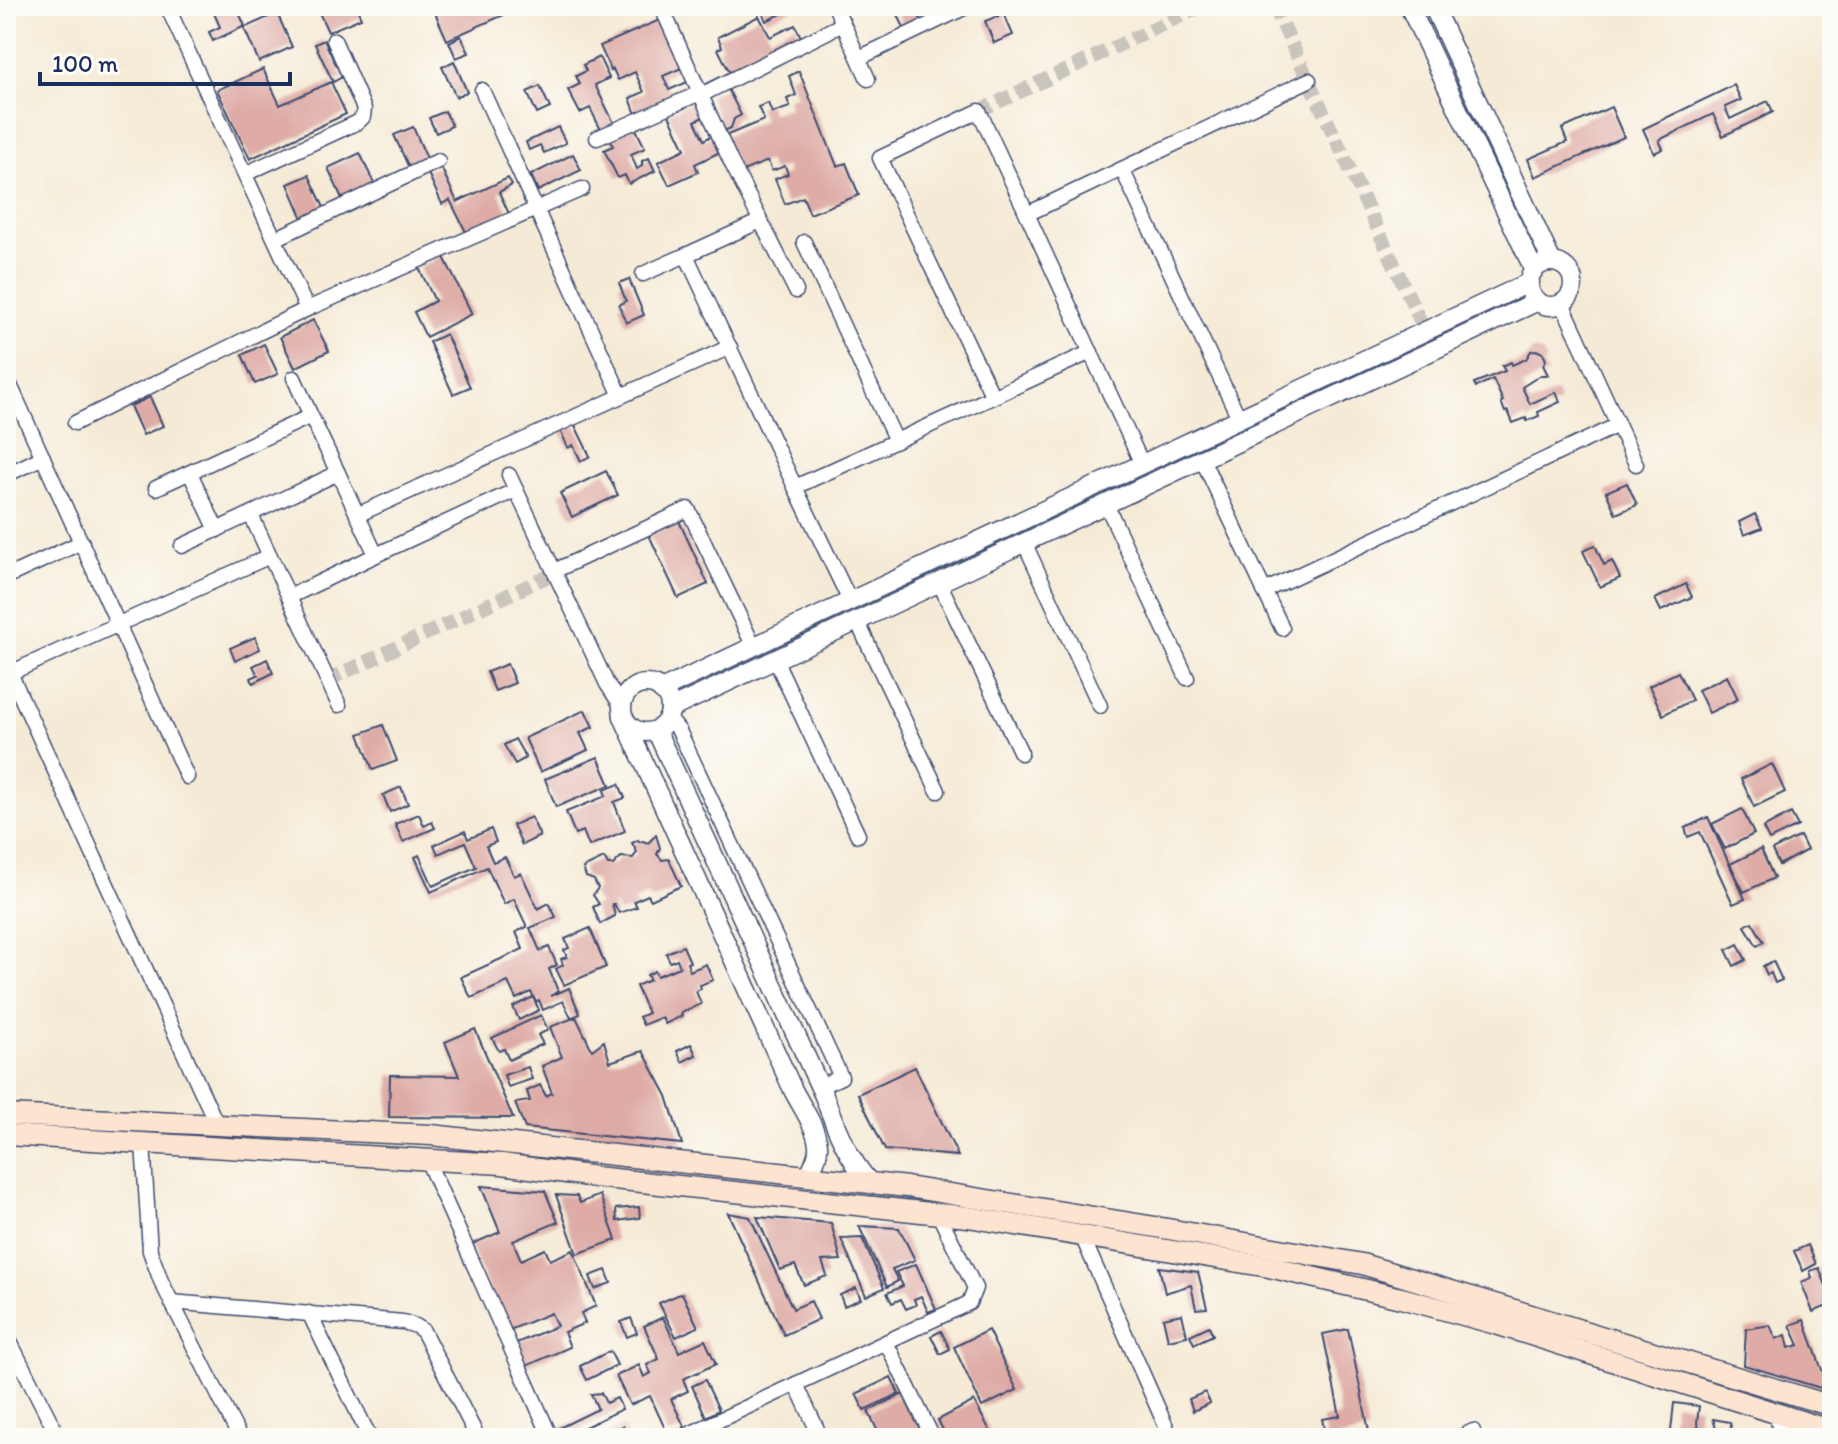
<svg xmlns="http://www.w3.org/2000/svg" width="1838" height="1444" font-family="Itim,sans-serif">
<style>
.building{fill:#deaba6}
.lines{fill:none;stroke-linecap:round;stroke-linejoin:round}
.minor-tunnel{stroke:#c9c5bd;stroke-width:14;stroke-dasharray:14 7;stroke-linecap:butt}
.minor-casing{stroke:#3c4b70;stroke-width:17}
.tertiary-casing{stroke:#3c4b70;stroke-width:21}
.secondary-casing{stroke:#3c4b70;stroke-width:23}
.minor{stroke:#fff;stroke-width:14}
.tertiary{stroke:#fff;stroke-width:18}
.secondary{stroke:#fde4d1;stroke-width:20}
</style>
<rect width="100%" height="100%" fill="#fdfcf7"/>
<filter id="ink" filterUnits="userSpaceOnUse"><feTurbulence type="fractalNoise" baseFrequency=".0125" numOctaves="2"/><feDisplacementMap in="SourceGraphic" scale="16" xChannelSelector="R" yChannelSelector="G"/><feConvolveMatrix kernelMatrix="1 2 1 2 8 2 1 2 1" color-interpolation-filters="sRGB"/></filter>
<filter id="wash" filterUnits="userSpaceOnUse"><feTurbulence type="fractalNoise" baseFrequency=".006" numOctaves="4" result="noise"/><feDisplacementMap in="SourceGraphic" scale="32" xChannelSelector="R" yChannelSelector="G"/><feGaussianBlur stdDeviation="1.8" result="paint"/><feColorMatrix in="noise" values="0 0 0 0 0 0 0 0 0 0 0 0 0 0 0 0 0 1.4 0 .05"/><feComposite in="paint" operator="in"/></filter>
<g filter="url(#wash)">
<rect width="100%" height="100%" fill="#f5ead5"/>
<g id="blocks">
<!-- building -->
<g class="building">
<polygon points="223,6 236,6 245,26 213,41 209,32 220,27 213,11"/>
<polygon points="316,6 356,6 361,18 328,32"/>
<polygon points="432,6 503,6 506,14 447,40"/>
<polygon points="767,6 799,6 766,21 761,9"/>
<polygon points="894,6 915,6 922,22 905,30"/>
<polygon points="277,13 292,47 259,62 244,28"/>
<polygon points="1004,14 1013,35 994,43 985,21"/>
<polygon points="759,16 770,37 795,25 801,37 776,49 779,54 732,77 718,49 722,47 718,37"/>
<polygon points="664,18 686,66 663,76 669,90 692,80 697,91 637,117 630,98 644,92 635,72 618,80 613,69 611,71 600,46"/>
<polygon points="461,36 469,53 456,58 449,42"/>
<polygon points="324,40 342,77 333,82 315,44"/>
<polygon points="599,57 609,78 595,85 614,123 601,130 590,108 580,113 568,90 580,84 576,76 586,71 583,65"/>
<polygon points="454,61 467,92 456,97 442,67"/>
<polygon points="263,69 280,105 331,82 346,114 250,159 217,90"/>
<polygon points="799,71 837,166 846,163 859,195 810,214 803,197 785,204 775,179 788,174 785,166 772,171 768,161 740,172 725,136 764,120 758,107 768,103 772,113 790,107 787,99 796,95 789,76"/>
<polygon points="1734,85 1741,100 1725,107 1730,119 1768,101 1773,112 1723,136 1713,114 1659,140 1663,149 1654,153 1643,129"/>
<polygon points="540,86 550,108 537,114 527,92"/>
<polygon points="727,87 741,115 734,119 731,128 724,131 709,96"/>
<polygon points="697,99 705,116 695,121 704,140 713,135 720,152 695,164 698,172 669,185 658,162 685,149 668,113"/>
<polygon points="1611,107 1624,137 1535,177 1528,159 1567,142 1562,129"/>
<polygon points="445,111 452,126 436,133 429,118"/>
<polygon points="634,125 645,148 631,154 637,169 642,166 642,161 649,158 655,171 629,184 625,175 618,178 604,150 613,146 609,137"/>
<polygon points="413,127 428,161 410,170 394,135"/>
<polygon points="558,127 566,143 544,153 540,145 529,150 526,142"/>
<polygon points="360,153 377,190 345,205 328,168"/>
<polygon points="573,154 581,170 538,191 531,175"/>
<polygon points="441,167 457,202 508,178 512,185 499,192 510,216 468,236 450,200 442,204 426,169"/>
<polygon points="309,175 326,212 304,221 288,184"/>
<polygon points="443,255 472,314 426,337 414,312 435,301 419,268"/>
<polygon points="629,279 644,315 626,323 619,305 626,301 619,283"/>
<polygon points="313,320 329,351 295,368 280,337"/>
<polygon points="446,334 470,387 453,394 429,342"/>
<polygon points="264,344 278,374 255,384 242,355"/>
<polygon points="1536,350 1543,353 1546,360 1543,365 1548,375 1541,375 1522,387 1530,404 1556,392 1560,402 1538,412 1539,416 1527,421 1526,418 1513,423 1508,411 1505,412 1501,402 1503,401 1493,379 1476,387 1474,383 1505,371 1502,366 1511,362 1512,365 1526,359 1531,351"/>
<polygon points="150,397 163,426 143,435 130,406"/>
<polygon points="574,423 590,456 581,461 573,445 568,448 560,430"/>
<polygon points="606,471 618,495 572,517 560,493"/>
<polygon points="1627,483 1637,505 1616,514 1606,492"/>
<polygon points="1755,514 1762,528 1744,535 1739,522"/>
<polygon points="679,521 708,584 678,598 649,535"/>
<polygon points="1595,545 1604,565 1612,561 1620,578 1600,587 1583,551"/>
<polygon points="1686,584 1692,597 1661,611 1655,599"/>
<polygon points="255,637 260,649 235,661 230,648"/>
<polygon points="267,659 273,673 253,683 251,678 258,675 253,666"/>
<polygon points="507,664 515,683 495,691 487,672"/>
<polygon points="1678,672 1692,700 1663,715 1649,686"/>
<polygon points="1727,676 1738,699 1709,713 1698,690"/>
<polygon points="585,710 593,727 580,733 588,750 540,772 525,738"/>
<polygon points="383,725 397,761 373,770 359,734"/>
<polygon points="515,739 526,758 515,764 504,745"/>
<polygon points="598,757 610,785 556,807 545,779"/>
<polygon points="1772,764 1785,792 1754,807 1741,779"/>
<polygon points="619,784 625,798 614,802 625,831 589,846 583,831 575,834 566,812 606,796 604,790"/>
<polygon points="401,787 408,804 390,812 383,795"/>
<polygon points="1742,809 1754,834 1725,849 1712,824"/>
<polygon points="1791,813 1798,826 1769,840 1763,828"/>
<polygon points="419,814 424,826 432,822 435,828 403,842 395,824"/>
<polygon points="531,817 540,836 522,845 513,825"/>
<polygon points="1708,817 1745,899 1733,904 1700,832 1688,837 1685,828"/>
<polygon points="491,829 496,842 486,846 493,862 505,857 514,876 521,873 538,909 549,903 556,917 530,928 540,951 549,947 557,965 549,969 558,991 551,996 569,988 580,1014 571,1018 563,1001 543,1010 539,1000 536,1002 531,992 516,999 508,982 471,998 461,977 523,949 516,932 527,927 514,899 504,904 487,867 431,892 415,857 419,855 433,886 476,867 465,842 438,854 434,845 465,831 468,839"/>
<polygon points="656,835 660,848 657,854 662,860 669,859 681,886 651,900 648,895 634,901 637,907 619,913 614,904 612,904 615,916 600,924 593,907 599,904 593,895 598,888 594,880 586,877 583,868 604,858 608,865 613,865 621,857 633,858 637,852 632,843 638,840 640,842 643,841 648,843"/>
<polygon points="1800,836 1807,850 1779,865 1772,850"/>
<polygon points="1761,849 1774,878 1744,892 1730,864"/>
<polygon points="1752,922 1764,942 1757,946 1745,926"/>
<polygon points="590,928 606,967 564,985 556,969 563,965 561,959 567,957 564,950 569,948 565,939"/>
<polygon points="1738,944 1746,960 1734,966 1726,950"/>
<polygon points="683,946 690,962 687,963 690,971 706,964 713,980 700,985 701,989 696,991 701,1004 681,1013 682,1016 665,1024 662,1017 643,1025 639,1017 648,1013 636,986 650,980 647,975 655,971 657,976 680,967 677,959 670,962 666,953"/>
<polygon points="1773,961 1782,980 1775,983 1771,973 1767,975 1763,966"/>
<polygon points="533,997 539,1010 519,1020 513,1007"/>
<polygon points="541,1015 548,1030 538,1035 543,1044 509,1060 504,1049 499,1051 492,1038"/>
<polygon points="576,1017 592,1050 604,1041 610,1062 643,1051 667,1096 682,1144 525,1128 515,1103 530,1101 527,1091 540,1085 546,1096 552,1093 542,1066 562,1057 550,1027"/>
<polygon points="475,1029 513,1118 389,1117 390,1075 459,1076 445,1042"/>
<polygon points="691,1044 696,1055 682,1062 677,1051"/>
<polygon points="528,1067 532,1079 508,1087 504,1075"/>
<polygon points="915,1067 958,1156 885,1150 858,1094"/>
<polygon points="481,1186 545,1191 558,1222 513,1241 521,1260 545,1249 550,1260 573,1250 596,1306 581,1313 585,1323 564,1332 570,1347 524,1367 514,1344 557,1326 551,1313 507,1331 470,1245 500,1232"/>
<polygon points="556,1195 577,1196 580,1203 600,1195 616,1240 577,1254"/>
<polygon points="639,1207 640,1218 617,1221 616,1209"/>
<polygon points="728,1213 750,1217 793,1309 811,1301 819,1319 784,1335"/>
<polygon points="757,1217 831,1223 841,1260 822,1261 827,1276 804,1285 795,1265 780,1270"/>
<polygon points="859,1226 899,1228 915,1260 892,1269 898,1281 887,1287"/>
<polygon points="862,1238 884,1288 866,1296 841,1239"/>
<polygon points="1808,1245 1816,1264 1803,1271 1794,1251"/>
<polygon points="916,1264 936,1309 928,1312 921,1296 914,1299 916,1305 906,1309 901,1299 892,1303 887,1293 903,1286 896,1272"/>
<polygon points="1159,1267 1198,1272 1207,1308 1196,1309 1191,1285 1165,1293"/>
<polygon points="1819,1268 1832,1300 1832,1304 1813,1312 1801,1282 1812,1278 1810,1271"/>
<polygon points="606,1270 611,1283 595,1289 590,1276"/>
<polygon points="856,1288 861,1299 844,1306 840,1295"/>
<polygon points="682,1293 698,1327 676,1337 659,1303"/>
<polygon points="1182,1314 1187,1336 1168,1340 1163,1318"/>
<polygon points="663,1317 679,1352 705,1340 716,1364 683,1379 688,1391 671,1399 685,1428 668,1435 650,1396 630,1405 616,1376 639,1365 644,1377 651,1373 647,1365 659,1359 644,1326"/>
<polygon points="631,1318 637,1333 627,1337 621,1322"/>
<polygon points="1804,1320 1827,1384 1824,1389 1744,1365 1746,1329 1770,1325 1776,1339 1786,1335 1789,1348 1799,1345 1790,1325"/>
<polygon points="1209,1326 1213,1335 1194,1344 1190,1335"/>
<polygon points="1348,1329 1369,1431 1338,1438 1326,1438 1322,1419 1340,1416 1323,1334"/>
<polygon points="988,1330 1017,1390 982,1407 954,1347"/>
<polygon points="941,1331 950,1349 940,1354 931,1336"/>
<polygon points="610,1351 617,1365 587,1380 580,1366"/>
<polygon points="891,1377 899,1394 864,1410 856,1394"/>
<polygon points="705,1380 719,1410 706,1417 692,1386"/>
<polygon points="1205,1392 1210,1403 1193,1411 1189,1399"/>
<polygon points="601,1393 606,1403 617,1398 622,1409 581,1429 585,1438 562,1438 557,1429 598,1409 591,1394"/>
<polygon points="903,1394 924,1438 881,1438 868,1411"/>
<polygon points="974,1401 994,1438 947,1438 938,1420"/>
<polygon points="1674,1403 1699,1406 1697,1423 1702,1438 1673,1438 1671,1431"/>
<polygon points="1713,1419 1730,1422 1733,1438 1719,1438"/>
<polygon points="623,1426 629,1438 599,1438"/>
</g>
</g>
</g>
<g filter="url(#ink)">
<use href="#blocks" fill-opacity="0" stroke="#3c4b70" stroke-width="2"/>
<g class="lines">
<!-- minor-tunnel -->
<g class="minor-tunnel">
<polyline points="1274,6 1425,331"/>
<polyline points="979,111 1202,6"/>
<polyline points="328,680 555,573"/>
</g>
<!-- minor casing -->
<g class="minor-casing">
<g id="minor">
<polyline points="167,6 307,309"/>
<polyline points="661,6 731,162 796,291"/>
<polyline points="835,6 868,79"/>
<polyline points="859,58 968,6"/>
<polyline points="482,90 621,396"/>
<polyline points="701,95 843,24"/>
<polyline points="597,138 700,93"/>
<polyline points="1122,169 1309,80"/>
<polyline points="245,174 358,122 363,117 364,109 334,40"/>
<polyline points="756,223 686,255 795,487"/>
<polyline points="275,239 438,161"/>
<polyline points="804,242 896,441"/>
<polyline points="643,274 686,255"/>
<polyline points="1562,303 1618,425"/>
<polyline points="6,376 187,777"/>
<polyline points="993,397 880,158 979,111 1027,214"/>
<polyline points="311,416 338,473"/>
<polyline points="75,423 307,309 582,189"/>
<polyline points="1202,459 1282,628"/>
<polyline points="1142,464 1027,214 1122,169 1239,418"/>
<polyline points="190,473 217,530"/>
<polyline points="6,475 43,457"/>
<polyline points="509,475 607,684 622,707"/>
<polyline points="156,488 311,416 294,378"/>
<polyline points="1106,504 1187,678"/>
<polyline points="251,515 339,705"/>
<polyline points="357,515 730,347"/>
<polyline points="1024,542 1100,706"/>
<polyline points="182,546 338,473 376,555 289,597"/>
<polyline points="376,555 516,490"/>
<polyline points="554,571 688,509 754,647"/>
<polyline points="6,577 82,542"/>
<polyline points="939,582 1021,753"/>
<polyline points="1264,591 1618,425 1636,464"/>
<polyline points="850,601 795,487 1091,352"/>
<polyline points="857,621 938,791"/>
<polyline points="775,659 858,835"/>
<polyline points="6,664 217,1125"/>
<polyline points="10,673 270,556"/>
<polyline points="668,717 679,731 841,1077 819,1087"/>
<polyline points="143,1143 150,1251 161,1281 240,1438"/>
<polyline points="427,1160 551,1438"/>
<polyline points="1082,1236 1171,1438"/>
<polyline points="171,1302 403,1322 416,1326 423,1331 478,1438"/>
<polyline points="309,1313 370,1438"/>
<polyline points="6,1334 59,1438"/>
<polyline points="886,1342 933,1438"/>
<polyline points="796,1384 821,1438"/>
<polyline points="1775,1413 1783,1438"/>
<polyline points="681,1438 969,1303 975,1288 938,1213"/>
<polyline points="1459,1438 1473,1431"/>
</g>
</g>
<!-- tertiary casing -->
<g class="tertiary-casing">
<g id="tertiary">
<polyline points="1409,6 1534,270"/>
<polyline points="1433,6 1552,262"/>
<circle cx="1551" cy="284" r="22"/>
<circle cx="646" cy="708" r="24"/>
<polyline points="661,690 1530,282"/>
<polyline points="670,709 1538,301"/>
<path d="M623 717 793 1090C801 1106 816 1126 818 1145 819 1156 813 1166 808 1176"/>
<path d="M656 730 824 1096C836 1128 847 1157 870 1183"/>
</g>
</g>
<!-- secondary casing -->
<g class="secondary-casing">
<g id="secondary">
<polyline points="6,1115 431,1135 907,1187 1168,1229 1362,1264 1832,1406"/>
<polyline points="6,1135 502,1164 595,1177 968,1217 1269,1267 1401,1298 1496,1324 1832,1431"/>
</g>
</g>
<!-- minor -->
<use href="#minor" class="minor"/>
<!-- tertiary -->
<use href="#tertiary" class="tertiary"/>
<!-- secondary -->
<use href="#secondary" class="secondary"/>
</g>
</g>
<!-- margin -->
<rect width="1838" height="1444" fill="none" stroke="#fdfcf7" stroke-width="32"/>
<!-- scale -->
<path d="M40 72v12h250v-12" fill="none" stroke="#1b2f5e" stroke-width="4"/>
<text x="52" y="72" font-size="24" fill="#1b2f5e" stroke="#fdfcf7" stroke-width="6" paint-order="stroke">100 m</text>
</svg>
